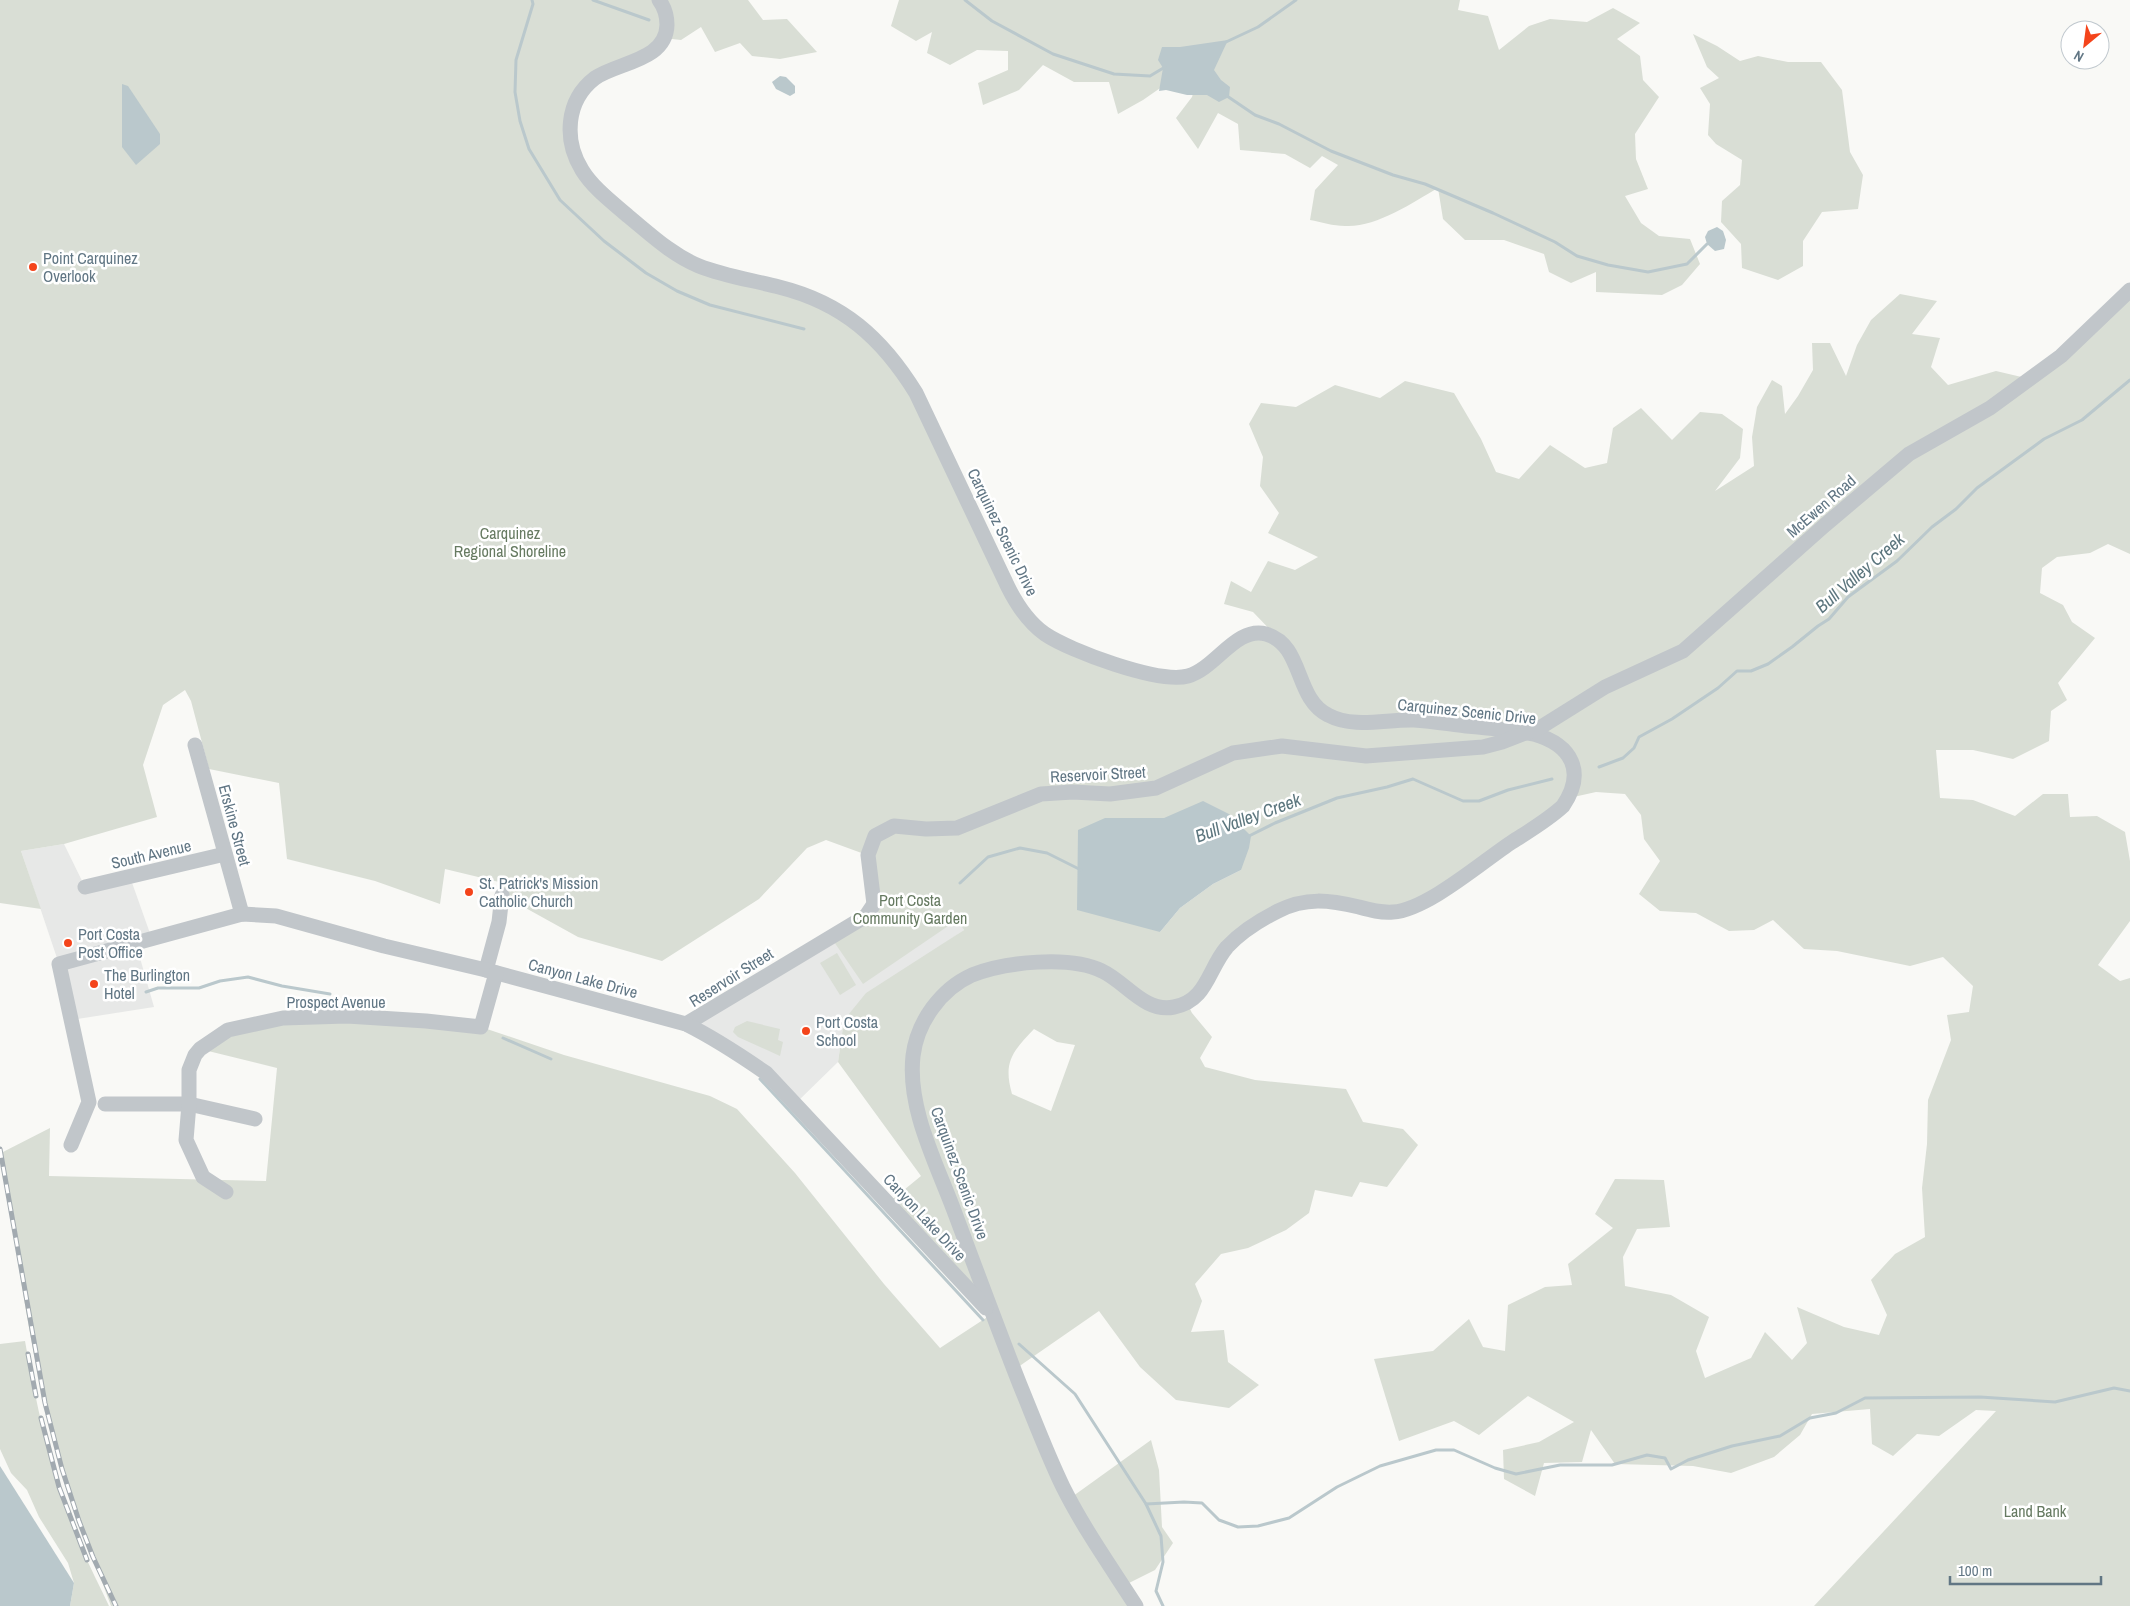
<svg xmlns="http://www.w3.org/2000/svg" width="2130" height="1606" font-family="'Archivo Narrow',sans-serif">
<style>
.built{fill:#e7e8e7}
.green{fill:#d9ded5;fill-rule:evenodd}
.water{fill:#bac8cc}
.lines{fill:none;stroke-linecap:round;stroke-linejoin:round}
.stream{stroke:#bac8cc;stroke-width:3}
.minor{stroke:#c1c6ca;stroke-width:15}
.rail-casing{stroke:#a2aab0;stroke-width:5}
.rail{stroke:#fff;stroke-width:3;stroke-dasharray:9;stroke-linecap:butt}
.poi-dot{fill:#f4441b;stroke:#fff;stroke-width:2}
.labels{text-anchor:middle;stroke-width:5;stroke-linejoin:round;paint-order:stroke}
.poi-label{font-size:16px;fill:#617684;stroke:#fff;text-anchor:start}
.street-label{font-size:16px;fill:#617684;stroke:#fff}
.park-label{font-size:16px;fill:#667a61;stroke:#fff}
.water-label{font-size:18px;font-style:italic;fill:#5c767e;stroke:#fff}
</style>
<rect width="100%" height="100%" fill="#f9f9f6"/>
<!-- built -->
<g class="built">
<polygon points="64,844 85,887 130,877 152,939 136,944 154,1007 71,1020 59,964 21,851"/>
<polygon points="918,856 964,930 939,947 844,1020 838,1062 795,1104 698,1030 699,1018 866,916"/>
</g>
<!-- green -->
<g class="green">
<path d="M0 0H748L763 20 787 19 817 52 780 59 752 56 740 43 715 52 701 27 681 40 663 38 580 94 575 158 678 255 806 295 891 356 1008 587 1055 640 1180 677 1242 637 1281 641 1253 612 1224 604 1231 581 1251 592 1268 561 1295 570 1318 557 1268 533 1279 513 1260 486 1263 457 1249 424 1261 403 1296 407 1335 385 1380 398 1405 381 1454 393 1481 439 1496 472 1519 479 1550 445 1585 468 1607 463 1613 428 1641 408 1672 440 1700 412 1722 414 1743 429 1740 458 1715 491 1754 466 1752 437 1757 407 1772 380 1782 386 1785 414 1798 396 1813 370 1812 343H1830L1846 376 1857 345 1871 320 1900 294 1937 301 1912 334 1940 338 1931 367 1948 385 1996 371 2030 379 2130 290V554L2108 544 2090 553 2057 557 2042 568 2040 593 2063 605 2072 622 2095 638 2058 683 2067 700 2051 711 2049 741 2013 759 1973 750H1936L1940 798 1973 800 2015 816 2043 794H2068L2070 817 2097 816 2125 832 2130 861V921L2098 965 2120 981 2130 978V1606H1814L1996 1411 1976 1410 1939 1436 1917 1434 1893 1456 1872 1444 1870 1409 1812 1414 1800 1435 1774 1457 1731 1473 1693 1466 1615 1464 1591 1430 1582 1462 1544 1463 1535 1496 1504 1479 1503 1450 1539 1442 1574 1422 1528 1396 1479 1435 1454 1421 1399 1441 1374 1359 1433 1351 1469 1319 1483 1347 1505 1351 1508 1305 1545 1287 1572 1285 1568 1264 1613 1228 1595 1214 1615 1179 1664 1180 1670 1227 1637 1229 1623 1257 1625 1286 1671 1295 1709 1317 1696 1351 1705 1378 1751 1358 1765 1332 1792 1360 1807 1343 1797 1307 1844 1327 1879 1335 1887 1315 1871 1280 1895 1254 1925 1237 1922 1188 1927 1144 1928 1100 1951 1040 1947 1015 1969 1012 1973 986 1943 957 1910 966 1837 951 1804 949 1773 920 1754 930 1729 931 1696 913 1660 911 1639 894 1660 861 1644 839 1641 815 1625 794 1596 792 1569 798 1409 909 1322 900 1250 928 1187 1003 1192 1013 1212 1037 1200 1058 1205 1067 1255 1080 1346 1089 1363 1122 1403 1129 1418 1145 1387 1187 1360 1182 1352 1197 1315 1190 1309 1213 1286 1230 1248 1248 1221 1254 1195 1284 1202 1301 1191 1332 1224 1330 1228 1362 1259 1385 1229 1408 1176 1400 1140 1367 1099 1311 1014 1370 1069 1499 1151 1440 1159 1470 1162 1527 1173 1543 1155 1570 1123 1586 1136 1606H111C86 1539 62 1473 45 1404 25 1322 15 1236 1 1153L50 1128 49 1176 266 1181 277 1068 200 1049 228 1030 283 1018 481 1027 564 1055 710 1096 737 1109 795 1173 884 1284 940 1348 992 1314 888 1203 921 1176 838 1062 844 1020 866 993 964 930 957 920 863 984 830 936 866 916 867 855 826 840 807 848 759 899 662 961 578 937 502 895 499 882 445 869 440 904 375 881 287 859 279 783 209 769 191 701 185 690 163 705 143 765 157 817 64 844 21 851 41 909 0 903ZM1105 818H1164L1241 870 1213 884 1180 908 1160 932ZM1034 1029 1057 1042 1075 1045 1051 1111 1012 1094C1003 1062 1012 1052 1034 1029Z"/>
<path d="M899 0H1460L1458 10 1488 16 1499 50 1529 26 1550 19 1587 22 1613 8 1640 23 1617 39 1640 56 1643 80 1659 97 1635 134 1636 159 1648 189 1625 196 1641 223 1659 236 1690 239 1700 264 1682 285 1662 295 1596 292V272L1571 283 1549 272 1544 254 1504 240H1465L1443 219 1438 188C1412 203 1375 228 1345 226 1333 226 1321 222 1310 220L1315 190 1338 165 1322 156 1310 168 1285 154 1240 150 1238 124 1218 113 1198 149 1176 118 1192 97 1202 59 1143 100 1118 114 1109 82H1074L1043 65 1019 90 983 105 978 83 1008 70V51L977 50 950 65 927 53 932 32 916 41 891 26Z"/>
<polygon points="1693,34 1717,46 1740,61 1758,56 1788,62 1821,62 1842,90 1850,152 1863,175 1858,209 1822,212 1803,241 1803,266 1778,280 1742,268 1741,244 1721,222 1722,201 1740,185 1742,160 1716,144 1708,135 1710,104 1700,88 1719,78 1707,67"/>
<polygon points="837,953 856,985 840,995 820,963"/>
<polygon points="747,1021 780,1029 778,1040 783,1042 780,1056 738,1037 733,1032 735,1027"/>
<path d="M25 1341C37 1410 53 1482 81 1547 90 1567 100 1587 109 1606H70L74 1583 68 1563 39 1517 27 1490 11 1473 0 1449V1344Z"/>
</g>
<!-- water -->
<g class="water">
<polygon points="1228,40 1214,70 1221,80 1230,87 1229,97 1219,102 1207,95 1187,95 1166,90 1159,91 1163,68 1158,60 1162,47 1180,47"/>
<polygon points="780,76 786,77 795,86 795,93 790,96 776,89 772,82"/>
<polygon points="122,84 128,86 160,134 160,144 136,165 122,147"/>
<polygon points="1717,227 1723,231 1726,240 1724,249 1715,251 1707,244 1705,237 1708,231"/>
<polygon points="1203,801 1229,814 1251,836 1249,848 1241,870 1213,884 1180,908 1160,932 1077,910 1078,830 1105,818 1164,818"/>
<polygon points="0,1466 74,1583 70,1606 0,1606"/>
</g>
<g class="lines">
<!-- stream -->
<g class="stream">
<polyline points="532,0 533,4 516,60 515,92 520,121 529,149 560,200 604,241 646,273 677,291 710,305 804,329"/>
<polyline points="593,0 649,20"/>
<polyline points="965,0 992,21 1053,54 1114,74 1150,76 1165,67"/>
<polyline points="1226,42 1258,27 1296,0"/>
<polyline points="1227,96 1255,115 1279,124 1331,151 1393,175 1425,184 1493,213 1555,242 1577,256 1608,265 1648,272 1687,264 1707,244"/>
<polyline points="1599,767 1623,758 1634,748 1639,737 1672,719 1718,688 1737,671 1751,671 1768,664 1792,647 1818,626 1829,619 1848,597 1897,561 1932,527 1956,509 1977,488 2044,439 2082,420 2130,380"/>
<polyline points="1247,837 1275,823 1337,798 1387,787 1413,779 1463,801 1479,801 1508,790 1552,779"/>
<polyline points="960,883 988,857 1020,848 1047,853 1081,870"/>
<polyline points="146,992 158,988 199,988 220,981 248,977 282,986 330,994"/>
<polyline points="503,1038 551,1059"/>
<polyline points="760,1079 983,1320"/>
<polyline points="1019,1344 1075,1394 1146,1504 1161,1536 1163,1562 1156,1591 1163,1606"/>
<polyline points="1146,1504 1184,1502 1202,1503 1219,1520 1238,1527 1258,1526 1289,1518 1337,1487 1380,1466 1436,1450 1454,1450 1495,1468 1516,1474 1560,1465 1612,1465 1647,1455 1665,1458 1671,1469 1688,1460 1732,1446 1780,1436 1810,1418 1836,1413 1865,1398 1980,1397 2055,1402 2114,1388 2130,1391"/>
</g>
<!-- minor -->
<g class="minor">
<path d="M659 0C665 8 667 15 667 25 666 61 618 62 595 78 565 101 564 141 582 170 593 188 612 202 628 216 650 234 672 255 699 266 724 276 752 280 779 287 843 303 882 338 916 393L1008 587C1017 605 1028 622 1045 634 1070 651 1159 684 1188 676 1216 668 1236 626 1266 634 1304 645 1294 698 1328 715 1354 729 1386 719 1414 720 1431 721 1449 724 1466 726 1489 728 1512 730 1534 734 1572 745 1586 772 1563 806 1548 820 1529 831 1512 842 1483 861 1427 910 1393 912 1381 913 1370 910 1359 907 1329 900 1306 897 1278 911 1260 920 1241 932 1227 947 1208 969 1207 1001 1174 1007 1144 1013 1126 982 1102 971 1070 955 1005 962 972 975 941 989 917 1022 913 1056 907 1110 938 1166 956 1216 977 1272 998 1329 1020 1385 1034 1419 1047 1454 1063 1487 1084 1529 1111 1567 1136 1606"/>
<polyline points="195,745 242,914"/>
<polyline points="85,887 225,854"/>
<polyline points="486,970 499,922 502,895"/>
<polyline points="686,1024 866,916 874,904 868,855 875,836 894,826 926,829 957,828 1041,794 1073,792 1110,794 1156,788 1233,753 1282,746 1366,756 1483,747 1502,742 1541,727 1605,687 1683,651 1825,525 1909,454 1990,408 2061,356 2130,290"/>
<polyline points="105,1104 189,1104 255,1119"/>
<path d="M71 1145 89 1102 59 964 242 914 276 916 384 946 486 970 686 1024C714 1038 740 1055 766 1073L986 1308"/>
<polyline points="226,1192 203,1177 186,1140 189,1104 189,1070 195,1055 200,1049 228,1030 283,1018 347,1016 426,1021 481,1027 496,973"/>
</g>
<!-- rail casing -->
<g class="rail-casing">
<g id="rail">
<polyline points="0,1149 45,1403 62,1469 79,1521 93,1557 116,1606"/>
<polyline points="28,1354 36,1396"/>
<polyline points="41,1418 59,1487 87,1560"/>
</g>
</g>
<!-- rail -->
<use href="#rail" class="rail"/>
</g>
<!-- markers -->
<g class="poi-dot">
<circle cx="33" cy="267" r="5"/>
<circle cx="469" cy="892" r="5"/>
<circle cx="68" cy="943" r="5"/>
<circle cx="94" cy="984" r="5"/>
<circle cx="806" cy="1031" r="5"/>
</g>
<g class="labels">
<!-- poi labels -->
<g class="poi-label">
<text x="43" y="264">Point Carquinez<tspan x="43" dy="18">Overlook</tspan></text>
<text x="479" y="889">St. Patrick's Mission<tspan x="479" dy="18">Catholic Church</tspan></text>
<text x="78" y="940">Port Costa<tspan x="78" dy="18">Post Office</tspan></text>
<text x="104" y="981">The Burlington<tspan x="104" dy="18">Hotel</tspan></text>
<text x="816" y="1028">Port Costa<tspan x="816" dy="18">School</tspan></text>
</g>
<!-- street labels -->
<g class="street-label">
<text transform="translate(1821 506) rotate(-41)" y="6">McEwen Road</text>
<text transform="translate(1003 532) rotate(64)" y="6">Carquinez Scenic Drive</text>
<text transform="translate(1467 711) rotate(6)" y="6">Carquinez Scenic Drive</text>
<text transform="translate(1098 774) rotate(-3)" y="6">Reservoir Street</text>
<text transform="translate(235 825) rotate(75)" y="6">Erskine Street</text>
<text transform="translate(151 854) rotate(-13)" y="6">South Avenue</text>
<text transform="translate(731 977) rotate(-32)" y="6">Reservoir Street</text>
<text transform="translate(583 978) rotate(15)" y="6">Canyon Lake Drive</text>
<text x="336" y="1008">Prospect Avenue</text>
<text transform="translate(960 1173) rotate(70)" y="6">Carquinez Scenic Drive</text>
<text transform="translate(925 1217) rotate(47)" y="6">Canyon Lake Drive</text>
</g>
<!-- park labels -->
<g class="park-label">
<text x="510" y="539">Carquinez<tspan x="510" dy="18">Regional Shoreline</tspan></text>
<text x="910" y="906">Port Costa<tspan x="910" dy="18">Community Garden</tspan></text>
<text x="2035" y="1517">Land Bank</text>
</g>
<!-- water labels -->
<g class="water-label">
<text transform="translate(1860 573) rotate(-41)" y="6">Bull Valley Creek</text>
<text transform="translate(1248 818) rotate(-20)" y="6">Bull Valley Creek</text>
</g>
</g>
<!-- north arrow -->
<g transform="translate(2085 45) rotate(209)"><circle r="24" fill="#ffffff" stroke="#c0c8ce"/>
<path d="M0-4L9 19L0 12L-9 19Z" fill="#f4441b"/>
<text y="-8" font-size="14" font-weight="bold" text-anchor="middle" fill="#617684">N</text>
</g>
<!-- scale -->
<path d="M1950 1576v8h151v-8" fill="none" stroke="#617684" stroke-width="2.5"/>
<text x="1958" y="1576" font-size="15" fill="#617684" stroke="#ffffff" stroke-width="4" paint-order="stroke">100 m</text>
</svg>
